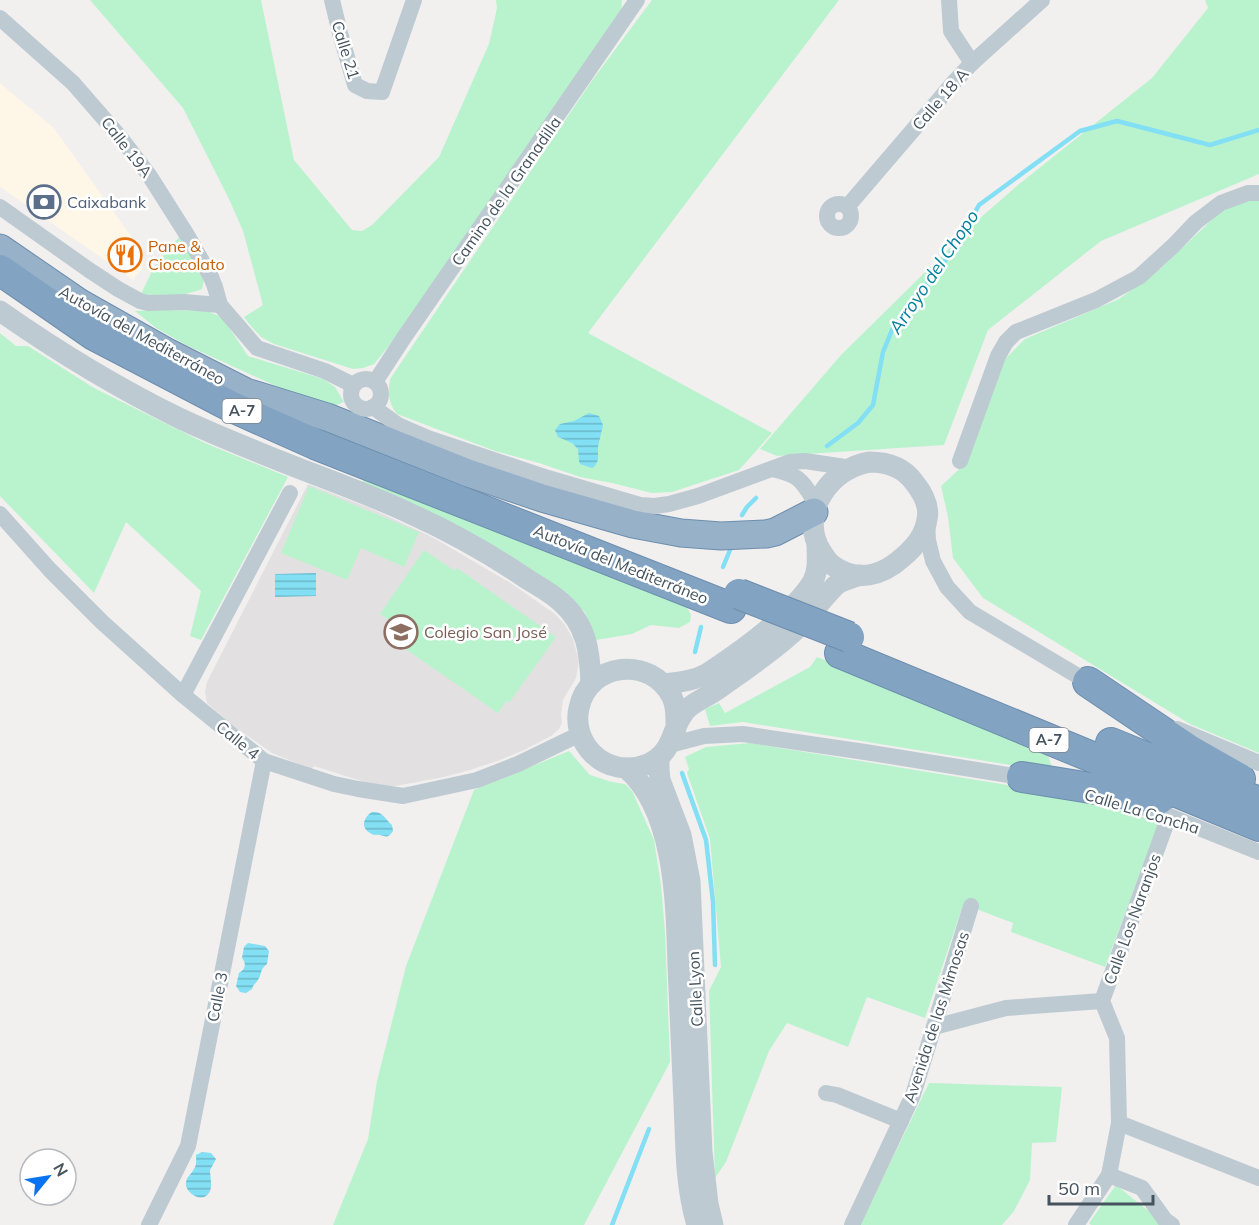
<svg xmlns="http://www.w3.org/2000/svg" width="1259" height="1225" font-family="Mulish,sans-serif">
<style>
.commercial{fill:#fef6e7}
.education{fill:#e3e0e1}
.grass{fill:#b9f3ce}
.water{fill:url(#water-rules)}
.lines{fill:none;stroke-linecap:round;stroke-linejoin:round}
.stream{stroke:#82dff4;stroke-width:4.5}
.trunk-casing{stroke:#6d8eae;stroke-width:29}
.motorway-casing{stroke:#6d8eae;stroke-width:32}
.minor{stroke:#becad2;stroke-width:16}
.tertiary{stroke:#becad2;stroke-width:21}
.trunk{stroke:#97b1c9;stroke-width:27}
.motorway{stroke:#82a3c2;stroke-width:30}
.motorway-bridge-casing{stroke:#6d8eae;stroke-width:32;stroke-linecap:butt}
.motorway-bridge{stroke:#82a3c2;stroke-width:30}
.labels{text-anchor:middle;stroke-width:5;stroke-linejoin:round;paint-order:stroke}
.shield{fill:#fff;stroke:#7d878e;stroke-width:1.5}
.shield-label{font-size:15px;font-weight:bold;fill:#45535e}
.street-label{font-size:16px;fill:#45535e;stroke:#fff}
.service-label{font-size:16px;fill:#4e5e75;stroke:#fff;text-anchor:start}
.food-label{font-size:16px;fill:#c56008;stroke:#fff;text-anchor:start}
.education-label{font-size:16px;fill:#785e54;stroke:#fff;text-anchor:start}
.water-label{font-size:18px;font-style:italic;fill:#03809d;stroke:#fff}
</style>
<defs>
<pattern id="water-rules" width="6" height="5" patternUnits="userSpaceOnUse" patternTransform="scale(1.5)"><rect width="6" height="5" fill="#82dff4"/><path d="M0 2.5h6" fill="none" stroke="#6cb7c9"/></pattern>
</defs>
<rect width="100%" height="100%" fill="#f2efef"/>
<!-- commercial -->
<polygon class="commercial" points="0,83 54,128 143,253 142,269 133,280 0,187"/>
<!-- education -->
<polygon class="education" points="308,484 370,508 432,537 512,584 555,614 565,625 573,639 579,661 576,678 563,700 561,715 562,723 559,729 551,736 524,750 500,760 470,770 444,777 390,787 371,784 314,766 311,769 272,753 231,724 207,703 205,692 207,682"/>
<!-- grass -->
<g class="grass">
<polygon points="90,0 261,0 294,160 352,230 362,231 372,225 439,157 489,44 497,8 496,0 622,0 621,15 405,326 374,364 363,368 353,369 274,344 261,337 250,325 244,317 263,305 243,231 229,199 183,108"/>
<path d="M652 0H839L588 333 772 433 739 470 672 492 652 493 612 483 580 477 539 463 495 451 397 414C388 403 388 392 390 379L591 82Z"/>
<polygon points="1205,0 1259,0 1259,174 1101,241 988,330 944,445 777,456 760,449 841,355 979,219 1018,185 1152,78 1208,8"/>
<polygon points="1259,198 1259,753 1190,724 983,598 953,558 948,517 941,486 968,461 1004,360 1025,339 1119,299 1160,269 1219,213 1247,199"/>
<path d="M180 236 204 280 202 289C183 296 161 299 141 294L154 267Z"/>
<polygon points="169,310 207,311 222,317 248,356 323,379 335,387 344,402 330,408 315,404 186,345 156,328 135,311"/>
<polygon points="0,333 16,346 28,346 94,388 205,443 288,477 201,640 190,636 201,591 126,522 94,593 0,496"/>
<polygon points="366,477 687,607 691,615 690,622 679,628 651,625 632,634 596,640 585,612 550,584 460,527 362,482"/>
<polygon points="309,486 419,532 404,567 361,548 347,580 281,553"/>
<polygon points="424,550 455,571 457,568 556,637 509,703 506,701 498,713 407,650 415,638 380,614"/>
<polygon points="817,657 1002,731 1015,742 1048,756 1054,772 743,722 710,726 705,709 719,703 725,713 810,667"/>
<polygon points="750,743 1075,796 1159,822 1105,967 1011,932 1013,923 979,910 964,902 925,1018 867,997 848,1047 787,1023 769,1051 726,1162 715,1178 709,991 721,967 710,839 687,773 689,769 685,757 706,747"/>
<polygon points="569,751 590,775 612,782 625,784 632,791 654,840 661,885 665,932 670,1062 584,1225 333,1225 368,1139 377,1081 406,966 474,790"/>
<polygon points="929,1083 1062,1087 1056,1142 1032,1143 1030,1180 1014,1211 1002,1225 860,1225"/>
<polygon points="1116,1185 1166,1225 1091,1225 1089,1223"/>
</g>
<!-- water -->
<g class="water">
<polygon points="589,413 599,416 603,425 598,447 598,460 595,466 592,468 580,464 579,461 578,449 572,443 558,437 555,430 560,424 574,421"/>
<polygon points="316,573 316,596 275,597 275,574"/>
<path d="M372 812C383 811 385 819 392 825L393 831C388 838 387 837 380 835 375 834 375 836 370 833 360 827 364 817 372 812Z"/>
<path d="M248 943 265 946 269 951 267 964C259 971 263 971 259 978 256 984 254 983 252 989L246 993 240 992 236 986 239 973C245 970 247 964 242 958L244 947Z"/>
<path d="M202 1152 211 1153 216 1159 210 1170C210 1176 213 1188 209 1193 202 1203 188 1194 186 1186 185 1177 191 1175 194 1169 197 1165 196 1159 196 1155Z"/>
</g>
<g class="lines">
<!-- stream -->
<g class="stream">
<polyline points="827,446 858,423 873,405 883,352 892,330 957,245 979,205 1080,131 1117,121 1210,145 1259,130"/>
<polyline points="742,515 747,507 756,498"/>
<polyline points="723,567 730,550"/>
<polyline points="695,652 701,627"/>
<polyline points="682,773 706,840 713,902 715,965"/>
<polyline points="612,1225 649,1129"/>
</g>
<!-- trunk casing -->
<g class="trunk-casing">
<polyline id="trunk" points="0,248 80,303 165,351 246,392 327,417 468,473 542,498 633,524 681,533 721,536 766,534 775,532 814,512"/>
</g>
<!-- motorway casing -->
<g class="motorway-casing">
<g id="motorway">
<polyline points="0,270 94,335 232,407 315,444 731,608"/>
<polyline points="840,653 1259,826"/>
<polyline points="1088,682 1189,750 1240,779"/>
<polyline points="1111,743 1199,779 1259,802"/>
<polyline points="1022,777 1159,799"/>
</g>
</g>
<!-- minor -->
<g class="minor">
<polyline points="332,0 340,33 355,85 367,91 382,92 414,0"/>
<polyline points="949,0 951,31 972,63"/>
<polyline points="0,18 73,83 120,137 149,175 187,235 211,277 215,287 220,305 257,348 325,371 353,385"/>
<circle cx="839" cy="216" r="12"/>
<polyline points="0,207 89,270 118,289 140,301 148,303 184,302 220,305"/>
<polyline points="847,207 955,81 972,63 1042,0"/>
<circle cx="366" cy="394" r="15"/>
<polyline points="375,382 403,339 637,0"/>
<polyline points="373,407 398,425 428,438 548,478 640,505 655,506 669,504 698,496 790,462 805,461 852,468"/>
<polyline points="960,461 998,356 1006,342 1016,332 1096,300 1139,277 1173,246 1196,222 1221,203 1248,193 1259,193"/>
<path d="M772 469C802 476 801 480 817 505"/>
<polyline points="0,514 50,570 102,622 183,695 264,761 334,784 358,789 403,796 477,780 518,764 580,734"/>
<polyline points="927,521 928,540 933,561 947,587 970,612 1093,685"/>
<polyline points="183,695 290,493"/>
<polyline points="1177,729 1259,763"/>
<polyline points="670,745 704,736 743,734 865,752 1027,778"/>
<polyline points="1139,806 1169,816 1259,852"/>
<polyline points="934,1027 1006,1008 1102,1001"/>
<polyline points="826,1093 837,1095 901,1121"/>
<polyline points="1119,1123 1259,1178"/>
<polyline points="1109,1175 1142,1188 1165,1220 1172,1225"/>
<polyline points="149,1225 188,1146 264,761"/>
<polyline points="852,1225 913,1095 971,906"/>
<polyline points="1076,1225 1109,1175 1119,1123 1117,1038 1102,1001 1169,816"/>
</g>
<!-- tertiary -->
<g class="tertiary">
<path d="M0 311C57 351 116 387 179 418 204 430 231 441 258 452 308 473 360 490 409 513 449 531 487 552 524 577 536 585 550 592 561 602 587 625 590 652 591 684"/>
<path d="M870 462C887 462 903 467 914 482 922 492 930 506 927 519 925 535 915 547 903 557 882 576 857 583 832 565 827 561 824 556 821 551 798 514 830 468 870 462Z"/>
<path d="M663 684C679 682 694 681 708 673 737 654 765 634 789 610 798 601 807 592 813 581 819 569 817 557 817 544"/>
<path d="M676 729C676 718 677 707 672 697 652 655 588 662 579 708 575 725 581 742 593 754 607 768 629 772 648 764 675 752 670 728 686 710 695 701 707 697 717 690 735 677 754 664 772 650 785 640 798 629 809 616 818 605 826 595 836 585L843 581 860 575"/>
<polyline points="659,757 659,769 660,780 681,835 690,881 702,1152 708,1204 713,1225"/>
<path d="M626 768C676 811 676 905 678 966 680 1012 682 1057 684 1103 686 1144 685 1185 697 1225"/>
</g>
<!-- trunk -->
<use href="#trunk" class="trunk"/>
<!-- motorway -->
<use href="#motorway" class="motorway"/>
<!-- motorway-bridge casing -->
<g class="motorway-bridge-casing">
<polyline id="motorway-bridge" points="739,594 849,637"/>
</g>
<!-- motorway-bridge -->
<use href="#motorway-bridge" class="motorway-bridge"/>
</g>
<!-- icons -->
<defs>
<g id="bank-ring" transform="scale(1.725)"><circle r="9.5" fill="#fff" stroke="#5c6f8a" stroke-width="1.5"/><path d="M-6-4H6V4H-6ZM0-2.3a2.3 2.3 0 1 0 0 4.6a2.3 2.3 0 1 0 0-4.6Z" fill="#5c6f8a"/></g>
<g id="restaurant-ring" transform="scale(1.725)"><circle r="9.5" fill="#fff" stroke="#e8710a" stroke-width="1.5"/><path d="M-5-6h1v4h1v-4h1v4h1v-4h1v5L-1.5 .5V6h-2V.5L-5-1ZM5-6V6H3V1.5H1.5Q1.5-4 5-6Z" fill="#e8710a"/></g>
<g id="school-ring" transform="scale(1.725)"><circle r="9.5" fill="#fff" stroke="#8d6e63" stroke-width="1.5"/><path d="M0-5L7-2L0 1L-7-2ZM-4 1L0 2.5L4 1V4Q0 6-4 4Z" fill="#8d6e63"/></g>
</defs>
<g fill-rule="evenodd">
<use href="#bank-ring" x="44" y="202"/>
<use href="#restaurant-ring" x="125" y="255"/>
<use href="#school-ring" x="401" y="632"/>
</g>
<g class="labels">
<!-- shield labels -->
<g class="shield">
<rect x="222.5" y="399" width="39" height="24" rx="4.5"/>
<rect x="1029.5" y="728" width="39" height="24" rx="4.5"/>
</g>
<g class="shield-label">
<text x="242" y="416">A-7</text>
<text x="1049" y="745">A-7</text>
</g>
<!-- street labels -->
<g class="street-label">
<text transform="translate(346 50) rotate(73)" y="6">Calle 21</text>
<text transform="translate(940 99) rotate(-49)" y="6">Calle 18 A</text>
<text transform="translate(127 147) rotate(52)" y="6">Calle 19A</text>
<text transform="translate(506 191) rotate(-55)" y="6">Camino de la Granadilla</text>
<text transform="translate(142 335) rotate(29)" y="6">Autovía del Mediterráneo</text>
<text transform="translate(621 564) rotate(22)" y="6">Autovía del Mediterráneo</text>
<text transform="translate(238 740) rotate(39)" y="6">Calle 4</text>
<text transform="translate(1142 811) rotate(17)" y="6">Calle La Concha</text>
<text transform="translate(1132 919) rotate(-70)" y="6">Calle Los Naranjos</text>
<text transform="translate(695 989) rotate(-93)" y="6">Calle Lyon</text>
<text transform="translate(217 997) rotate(-79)" y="6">Calle 3</text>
<text transform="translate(936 1017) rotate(-72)" y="6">Avenida de las Mimosas</text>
</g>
<!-- service labels -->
<g class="service-label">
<text x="67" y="208">Caixabank</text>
</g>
<!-- food labels -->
<g class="food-label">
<text x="148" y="252">Pane &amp;<tspan x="148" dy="18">Cioccolato</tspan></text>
</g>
<!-- education labels -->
<g class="education-label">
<text x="424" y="638">Colegio San José</text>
</g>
<!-- water labels -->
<g class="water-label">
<text transform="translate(934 272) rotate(-56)" y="6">Arroyo del Chopo</text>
</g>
</g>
<!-- north arrow -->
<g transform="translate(48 1177) rotate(60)"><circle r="28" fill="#ffffff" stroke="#b5babf" stroke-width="1.5"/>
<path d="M0-4.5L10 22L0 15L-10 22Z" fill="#0874f2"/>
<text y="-9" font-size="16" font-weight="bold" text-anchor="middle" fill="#45535e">N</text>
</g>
<!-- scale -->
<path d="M1049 1195v9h104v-9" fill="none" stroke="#45535e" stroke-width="3"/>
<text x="1058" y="1195" font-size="18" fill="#45535e" stroke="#ffffff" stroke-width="4.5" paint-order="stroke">50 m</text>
</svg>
